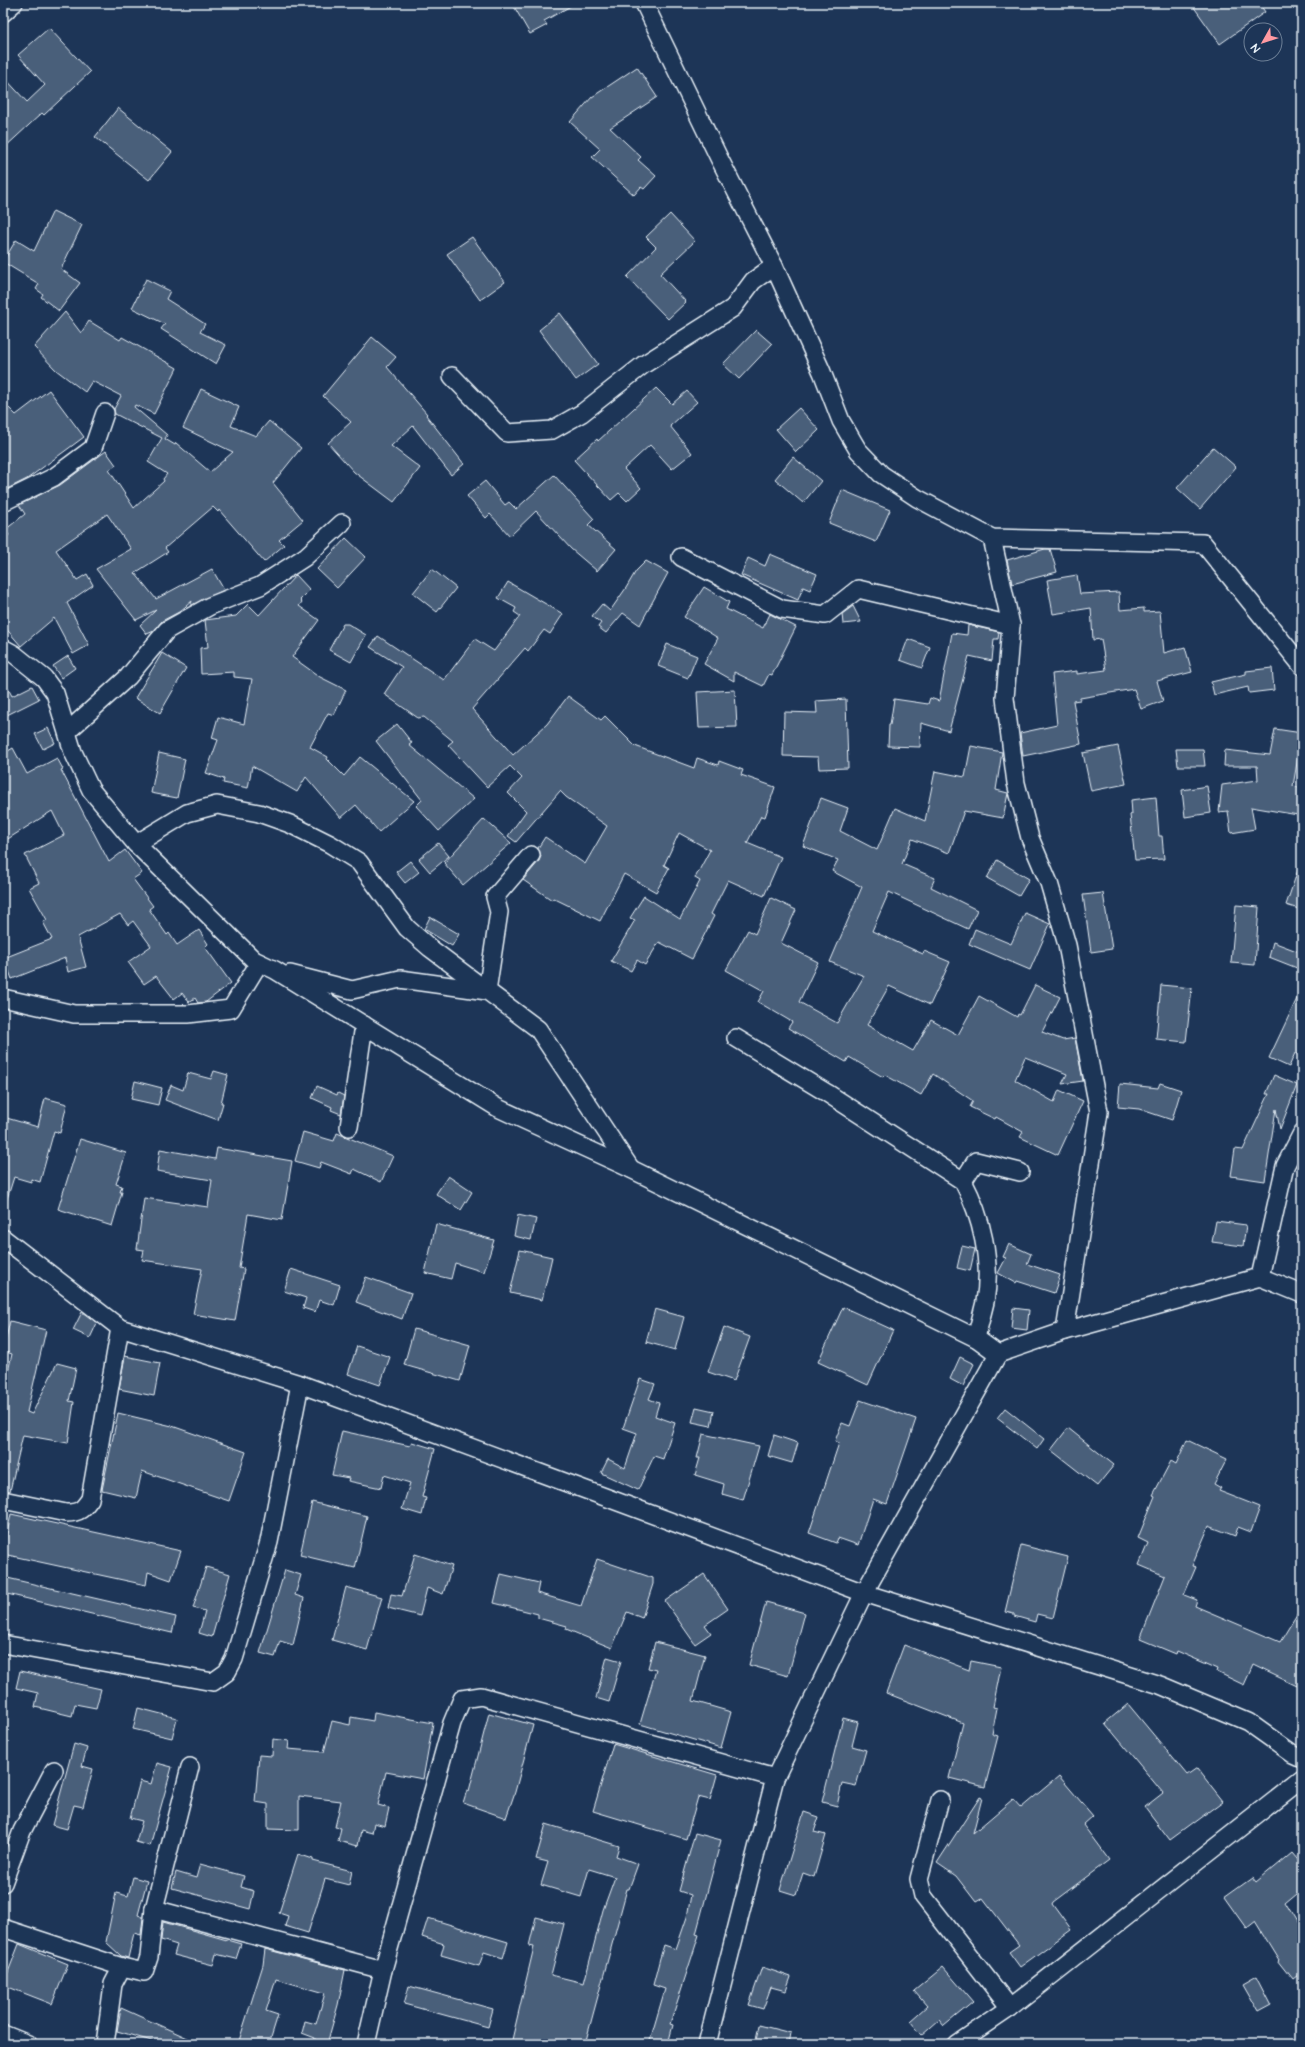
<svg xmlns="http://www.w3.org/2000/svg" width="1305" height="2047" font-family="'Architects Daughter',sans-serif">
<style>
.building{fill:#495e7a;stroke:#e8f1f8}
.lines{fill:none;stroke-linecap:round;stroke-linejoin:round}
.minor-casing{stroke:#e8f1f8;stroke-width:20}
.minor{stroke:#1d3557;stroke-width:17}
</style>
<rect width="100%" height="100%" fill="#1d3557"/>
<filter id="ink" filterUnits="userSpaceOnUse"><feTurbulence type="fractalNoise" baseFrequency=".025" numOctaves="2"/><feDisplacementMap in="SourceGraphic" scale="8" xChannelSelector="R" yChannelSelector="G"/><feConvolveMatrix kernelMatrix="1 2 1 2 8 2 1 2 1" color-interpolation-filters="sRGB"/></filter>
<g filter="url(#ink)">
<!-- building -->
<g class="building">
<polygon points="512,3 576,3 544,21 547,25 530,34"/>
<polygon points="1191,3 1259,3 1265,12 1220,44"/>
<polygon points="49,28 90,72 44,115 42,113 3,149 3,76 27,102 45,85 18,55"/>
<polygon points="637,67 657,97 610,128 641,157 638,160 656,176 644,189 641,187 634,195 592,157 600,149 570,122 592,97"/>
<polygon points="118,108 172,152 149,180 95,137"/>
<polygon points="53,211 82,225 61,269 80,283 59,311 41,297 43,294 36,289 39,284 3,262 16,240 34,251"/>
<polygon points="670,214 695,241 660,274 686,302 668,319 627,277 656,247 646,237"/>
<polygon points="472,237 505,282 480,300 447,254"/>
<polygon points="146,279 170,291 166,299 205,324 200,332 226,345 216,364 161,329 165,324 132,308"/>
<polygon points="65,312 81,333 89,321 120,340 122,337 177,368 154,414 135,405 134,407 167,435 165,439 175,445 176,443 210,472 233,452 183,428 201,389 239,407 231,426 256,436 269,421 301,448 273,483 303,520 279,540 284,545 264,562 219,510 218,512 213,507 165,548 168,552 135,573 156,599 212,569 224,590 190,606 192,601 179,612 162,621 154,631 147,634 140,625 156,610 136,620 96,569 131,549 107,514 56,550 77,580 87,574 93,585 67,603 89,645 73,654 54,618 21,646 3,625 3,540 9,535 5,530 25,514 19,505 60,485 106,451 116,465 109,470 134,508 164,481 163,479 167,474 148,462 162,438 115,414 114,409 121,396 92,381 85,392 56,370 34,347"/>
<polygon points="560,313 598,364 576,380 539,330"/>
<polygon points="756,330 772,344 739,379 723,364"/>
<polygon points="372,337 396,357 387,367 427,414 426,415 464,464 451,475 413,426 391,446 420,468 394,502 354,472 328,443 351,422 323,396"/>
<polygon points="656,388 672,404 687,391 697,402 670,426 692,453 672,469 650,445 624,469 641,488 627,501 619,493 611,500 574,460 597,439 598,441"/>
<polygon points="49,390 84,437 27,479 3,491 3,402 16,415"/>
<polygon points="799,408 819,430 796,452 776,429"/>
<polygon points="1213,447 1236,467 1200,509 1177,488"/>
<polygon points="793,457 821,481 803,503 775,479"/>
<polygon points="554,475 594,519 588,525 616,549 597,571 571,549 536,511 510,536 490,514 486,518 467,496 485,481 505,505 509,502 516,509"/>
<polygon points="842,490 890,510 876,542 829,523"/>
<polygon points="346,538 366,557 337,588 317,569"/>
<polygon points="1045,549 1050,549 1057,572 1012,584 1007,560"/>
<polygon points="770,554 817,574 810,590 803,587 798,600 741,575 748,558 765,566"/>
<polygon points="646,561 668,573 640,625 623,613 606,633 598,627 601,623 592,616 602,604 610,611 626,588 636,571"/>
<polygon points="432,569 456,588 437,612 413,593"/>
<polygon points="296,575 310,590 300,600 302,602 299,606 319,620 292,657 320,677 346,690 334,715 328,713 310,747 328,757 327,759 344,776 360,757 414,801 379,832 356,805 341,818 306,777 297,792 252,766 248,788 223,783 224,779 206,773 218,740 212,738 218,717 244,724 252,679 234,677 234,672 201,674 200,648 208,647 205,620 236,616 248,604 259,615"/>
<polygon points="1077,575 1080,594 1119,592 1120,610 1144,608 1144,612 1160,611 1164,653 1185,647 1192,672 1157,681 1163,701 1141,709 1134,689 1080,698 1080,700 1073,701 1081,744 1023,756 1020,733 1057,725 1052,674 1077,671 1077,674 1106,670 1101,639 1093,640 1091,608 1053,614 1047,580"/>
<polygon points="508,582 563,614 550,634 544,630 528,651 525,648 472,709 513,755 547,724 568,696 601,720 605,716 635,746 694,768 697,758 718,765 719,761 743,770 741,775 775,787 765,817 761,816 747,843 781,857 764,896 728,880 711,914 714,916 692,959 659,942 645,965 637,960 631,971 611,961 635,920 630,918 644,896 680,919 700,881 695,878 710,850 679,833 664,865 669,868 656,892 624,874 600,921 553,898 552,900 523,880 539,861 541,856 538,848 545,837 585,864 607,826 566,797 560,791 516,842 508,836 526,811 508,793 522,778 510,766 487,787 448,745 453,741 424,717 418,718 384,694 402,667 370,647 378,636 444,680 475,639 494,651 520,616 514,612 516,608 498,598"/>
<polygon points="704,587 729,602 726,609 763,628 770,614 796,627 772,675 769,674 763,686 734,672 734,681 704,664 718,638 684,617"/>
<polygon points="853,606 861,622 843,624 842,614"/>
<polygon points="343,624 348,624 366,635 351,662 329,650"/>
<polygon points="968,625 999,632 998,639 994,639 992,661 969,656 949,731 921,723 920,747 888,746 889,725 890,725 894,699 928,704 930,698 939,701 952,633 967,635"/>
<polygon points="908,639 930,647 922,668 900,660"/>
<polygon points="667,644 697,656 688,678 658,666"/>
<polygon points="162,653 186,668 160,713 135,698"/>
<polygon points="68,656 75,668 61,678 53,666"/>
<polygon points="1272,668 1274,690 1249,693 1248,687 1214,695 1211,682 1246,674 1246,671"/>
<polygon points="3,679 12,696 32,686 39,699 3,717"/>
<polygon points="735,690 737,727 699,728 697,692"/>
<polygon points="846,699 848,768 819,769 818,757 783,756 784,712 817,713 816,701"/>
<polygon points="397,724 412,743 409,745 474,799 439,831 416,806 422,800 376,741"/>
<polygon points="48,728 55,743 43,749 35,734"/>
<polygon points="1275,729 1302,733 1293,786 1302,788 1298,815 1251,807 1255,829 1231,833 1228,811 1219,812 1222,785 1258,780 1257,766 1224,766 1225,750 1270,755"/>
<polygon points="971,746 1002,752 996,790 1008,793 1003,818 964,811 949,853 912,839 902,864 935,878 931,887 977,910 968,929 889,892 872,931 923,954 924,951 950,962 930,1005 889,986 867,1025 913,1051 931,1020 958,1035 979,996 1017,1017 1018,1014 1020,1015 1035,985 1060,997 1042,1032 1063,1040 1075,1038 1083,1081 1062,1084 1067,1074 1025,1057 1015,1080 1054,1102 1059,1090 1083,1101 1058,1155 1020,1137 1023,1132 996,1117 995,1119 970,1107 973,1101 933,1074 921,1095 885,1075 883,1077 849,1057 846,1062 788,1028 792,1022 758,1002 764,991 726,970 748,930 755,934 771,898 796,910 781,943 818,962 799,1002 837,1023 864,976 830,962 862,887 832,871 838,860 803,846 821,798 848,808 840,831 877,850 895,808 925,821 935,771 965,777"/>
<polygon points="1118,746 1126,784 1091,791 1083,753"/>
<polygon points="13,748 27,774 57,758 63,769 61,770 109,862 125,850 142,873 133,879 153,906 149,909 167,935 169,933 177,945 199,930 208,944 205,947 231,983 206,1002 198,1003 195,998 189,1002 182,993 174,999 156,976 144,984 128,962 151,946 133,921 128,925 120,914 78,937 86,967 68,972 65,958 12,979 4,958 52,939 43,922 47,920 29,888 39,883 25,855 64,835 52,811 3,842 3,754"/>
<polygon points="1176,749 1203,749 1205,766 1178,766"/>
<polygon points="159,753 185,759 177,798 151,793"/>
<polygon points="1207,786 1211,813 1185,817 1182,790"/>
<polygon points="1156,797 1159,836 1162,836 1164,859 1135,860 1130,815 1132,814 1131,800"/>
<polygon points="484,819 511,843 463,885 444,863"/>
<polygon points="438,843 449,856 430,872 419,859"/>
<polygon points="997,860 1029,879 1019,896 987,878"/>
<polygon points="410,861 419,872 405,883 396,872"/>
<polygon points="1300,864 1302,864 1302,910 1286,905"/>
<polygon points="1103,893 1112,949 1091,952 1083,895"/>
<polygon points="1236,905 1259,907 1255,965 1231,963"/>
<polygon points="1025,913 1050,924 1030,970 969,944 975,929 1011,944"/>
<polygon points="430,917 459,934 452,946 424,929"/>
<polygon points="1273,942 1302,953 1302,970 1269,957"/>
<polygon points="1161,985 1192,988 1186,1042 1156,1039"/>
<polygon points="1302,988 1302,1057 1295,1053 1289,1067 1269,1058"/>
<polygon points="214,1071 228,1075 221,1103 223,1103 218,1120 165,1100 171,1085 183,1090 188,1073 211,1079"/>
<polygon points="1274,1075 1297,1085 1280,1129 1276,1109 1265,1181 1231,1176 1235,1149 1243,1150 1269,1094 1266,1094"/>
<polygon points="135,1081 162,1088 158,1105 131,1099"/>
<polygon points="1160,1083 1181,1090 1172,1120 1139,1109 1118,1107 1120,1084 1158,1088"/>
<polygon points="317,1086 337,1095 338,1093 344,1096 341,1114 331,1110 332,1107 312,1098"/>
<polygon points="45,1098 67,1104 60,1133 54,1131 40,1182 31,1179 31,1182 14,1177 6,1202 3,1201 3,1117 38,1127"/>
<polygon points="303,1132 334,1141 337,1133 393,1156 381,1182 354,1169 352,1174 321,1162 319,1168 295,1161"/>
<polygon points="80,1139 126,1153 116,1184 122,1186 120,1192 122,1192 112,1226 58,1209"/>
<polygon points="217,1148 292,1161 282,1220 248,1214 239,1268 244,1269 235,1321 193,1314 202,1269 142,1260 144,1250 137,1249 144,1198 208,1207 212,1180 157,1171 160,1149 215,1159"/>
<polygon points="448,1176 472,1192 461,1210 436,1194"/>
<polygon points="518,1215 536,1219 531,1240 514,1236"/>
<polygon points="1216,1221 1246,1225 1243,1246 1212,1242"/>
<polygon points="436,1224 494,1240 484,1272 455,1263 451,1279 425,1273"/>
<polygon points="1009,1244 1031,1254 1027,1264 1060,1275 1054,1293 1017,1281 1016,1283 998,1273 1006,1258 1003,1257"/>
<polygon points="962,1246 975,1249 970,1271 957,1268"/>
<polygon points="520,1250 552,1257 542,1300 510,1293"/>
<polygon points="291,1269 340,1285 334,1305 319,1300 315,1312 303,1308 306,1298 284,1291"/>
<polygon points="366,1277 411,1293 402,1319 356,1302"/>
<polygon points="843,1307 893,1330 868,1385 818,1362"/>
<polygon points="1013,1308 1029,1310 1027,1330 1011,1328"/>
<polygon points="655,1309 684,1317 675,1350 646,1342"/>
<polygon points="82,1312 97,1323 90,1338 73,1330"/>
<polygon points="10,1321 46,1330 27,1412 32,1414 57,1363 76,1368 69,1401 74,1402 68,1443 23,1435 10,1491 3,1490 3,1394 12,1354 3,1351"/>
<polygon points="724,1327 750,1337 734,1381 708,1372"/>
<polygon points="414,1329 470,1345 460,1381 404,1365"/>
<polygon points="357,1346 390,1357 380,1385 348,1374"/>
<polygon points="125,1356 160,1363 154,1396 119,1389"/>
<polygon points="960,1357 974,1364 963,1386 950,1379"/>
<polygon points="640,1379 655,1384 649,1399 659,1403 655,1416 675,1423 663,1459 654,1456 638,1490 601,1473 608,1459 625,1468 637,1433 623,1428"/>
<polygon points="860,1400 916,1419 887,1504 873,1499 858,1545 838,1538 836,1543 809,1533 839,1443 835,1441 842,1423 850,1426"/>
<polygon points="696,1407 714,1411 711,1426 692,1422"/>
<polygon points="1005,1408 1044,1439 1037,1449 997,1418"/>
<polygon points="118,1413 172,1426 246,1452 229,1501 142,1471 136,1498 102,1490"/>
<polygon points="1068,1428 1114,1465 1097,1486 1051,1450"/>
<polygon points="342,1431 410,1446 412,1442 435,1449 422,1497 426,1498 422,1515 402,1509 410,1483 384,1475 381,1488 348,1481 349,1478 332,1475"/>
<polygon points="703,1434 759,1446 743,1500 722,1494 724,1484 695,1475 700,1458 697,1458"/>
<polygon points="774,1435 798,1443 792,1463 768,1456"/>
<polygon points="1187,1440 1227,1459 1214,1484 1221,1488 1219,1491 1260,1507 1251,1532 1238,1527 1235,1536 1209,1526 1192,1566 1196,1567 1184,1595 1197,1600 1195,1606 1280,1642 1302,1606 1302,1674 1297,1686 1253,1665 1244,1685 1217,1672 1218,1669 1177,1651 1176,1654 1140,1639 1165,1576 1139,1565 1148,1543 1138,1538 1155,1496 1153,1495 1171,1461 1176,1464"/>
<polygon points="312,1502 367,1516 355,1568 300,1555"/>
<polygon points="11,1514 181,1551 171,1580 148,1572 146,1585 3,1554"/>
<polygon points="1021,1545 1068,1557 1053,1618 1037,1614 1035,1622 1014,1616 1014,1614 1005,1612"/>
<polygon points="415,1554 452,1566 443,1594 427,1588 420,1616 388,1608 391,1594 402,1596"/>
<polygon points="597,1559 653,1578 653,1584 642,1618 627,1612 612,1648 566,1629 567,1626 538,1618 538,1614 494,1603 501,1574 539,1583 537,1593 581,1606"/>
<polygon points="206,1567 230,1574 212,1637 199,1633 205,1611 193,1608"/>
<polygon points="285,1570 301,1575 295,1595 304,1598 293,1645 280,1641 275,1657 260,1653"/>
<polygon points="704,1574 728,1609 705,1625 711,1633 695,1644 665,1601"/>
<polygon points="3,1577 176,1617 172,1633 3,1593"/>
<polygon points="346,1587 382,1597 367,1650 332,1640"/>
<polygon points="766,1602 805,1613 788,1676 749,1665"/>
<polygon points="655,1642 705,1655 693,1701 731,1712 721,1748 640,1724 656,1670 648,1668"/>
<polygon points="904,1645 969,1670 971,1661 1001,1667 993,1707 997,1708 992,1734 998,1736 985,1787 949,1778 963,1723 886,1693"/>
<polygon points="607,1657 621,1661 609,1702 596,1698"/>
<polygon points="20,1671 101,1689 96,1708 75,1704 72,1716 35,1707 38,1693 16,1688"/>
<polygon points="1128,1704 1187,1775 1197,1768 1223,1801 1170,1840 1145,1807 1163,1793 1105,1723"/>
<polygon points="138,1708 177,1718 172,1738 133,1729"/>
<polygon points="374,1712 433,1723 423,1779 386,1772 378,1805 389,1808 385,1826 374,1823 372,1833 361,1830 358,1846 338,1841 341,1828 335,1827 341,1801 299,1796 299,1830 268,1829 268,1804 255,1802 259,1755 272,1756 273,1739 289,1741 288,1749 324,1752 332,1721 350,1725 351,1717 373,1721"/>
<polygon points="489,1713 533,1725 515,1792 506,1818 463,1803 467,1790 469,1791"/>
<polygon points="843,1718 858,1722 852,1746 866,1750 856,1786 842,1783 837,1806 822,1802"/>
<polygon points="74,1744 87,1748 82,1766 93,1769 83,1807 74,1805 67,1829 52,1825"/>
<polygon points="613,1744 717,1775 710,1800 698,1797 686,1839 593,1811"/>
<polygon points="157,1763 172,1767 150,1846 136,1842 142,1821 130,1818 140,1781 151,1784"/>
<polygon points="1059,1776 1093,1816 1083,1825 1109,1860 1053,1902 1052,1904 1071,1930 1020,1967 1009,1952 1019,1945 983,1898 976,1902 956,1876 937,1863 980,1797 982,1798 973,1833 1013,1799 1021,1808"/>
<polygon points="804,1812 819,1817 814,1832 826,1835 814,1877 803,1873 796,1895 780,1890"/>
<polygon points="546,1824 619,1846 616,1856 638,1864 629,1889 627,1889 585,2044 511,2044 534,1947 529,1946 536,1917 564,1924 551,1975 584,1983 603,1910 615,1877 589,1869 581,1897 541,1885 548,1862 536,1859"/>
<polygon points="695,1833 721,1840 696,1934 699,1935 670,2024 673,2025 668,2044 649,2044 665,1989 653,1985 660,1958 664,1945 676,1949 687,1917 691,1895 679,1891"/>
<polygon points="1291,1853 1302,1866 1302,1888 1284,1903 1302,1933 1302,1973 1293,1980 1278,1961 1279,1960 1255,1921 1246,1928 1224,1897 1252,1877 1256,1882"/>
<polygon points="298,1854 313,1859 313,1861 352,1871 349,1885 325,1879 308,1933 285,1926 288,1916 279,1913"/>
<polygon points="200,1864 244,1876 241,1887 254,1891 250,1909 172,1888 176,1872 196,1878"/>
<polygon points="133,1877 147,1881 138,1915 143,1917 141,1935 134,1933 128,1958 121,1956 106,1942 116,1893 128,1896"/>
<polygon points="428,1918 508,1942 503,1958 484,1952 479,1966 441,1955 444,1944 422,1937"/>
<polygon points="163,1922 241,1944 236,1959 216,1954 213,1965 174,1955 177,1945 161,1940"/>
<polygon points="19,1944 68,1964 52,2004 3,1985"/>
<polygon points="265,1949 345,1970 338,2005 327,2044 314,2044 315,2038 302,2033 305,2021 316,2024 325,1993 276,1979 266,2011 278,2015 269,2044 238,2044 263,1965"/>
<polygon points="762,1967 791,1977 786,1991 771,1987 763,2009 749,2005"/>
<polygon points="943,1967 973,2002 944,2026 939,2020 922,2035 910,2021 927,2006 914,1991"/>
<polygon points="1256,1976 1271,2005 1258,2012 1242,1984"/>
<polygon points="409,1986 493,2009 488,2027 404,2004"/>
<polygon points="121,2008 201,2044 162,2044 117,2031"/>
<polygon points="759,2025 791,2033 789,2044 755,2044"/>
</g>
<g class="lines">
<!-- minor casing -->
<g class="minor-casing">
<g id="minor">
<polyline points="644,3 719,158 774,266 822,372 841,421 858,450 881,474 917,498 992,538 1203,543 1302,666"/>
<polyline points="3,13 14,3"/>
<polyline points="452,376 507,433 552,430 582,413 643,365 733,308 753,281 774,266"/>
<polyline points="3,502 54,477 93,448 105,413"/>
<polyline points="992,538 1011,625 1005,698 1016,783 1030,838 1049,883 1067,945 1099,1112 1065,1331"/>
<polyline points="681,557 782,609 825,615 858,589 1011,625"/>
<polyline points="3,648 14,654 44,678 55,693 73,752 91,790 136,844 254,960 275,970 498,1108 631,1169 976,1338 998,1354"/>
<polyline points="68,731 128,677 167,630 210,606 260,586 305,557 342,523"/>
<polyline points="136,844 187,813 217,805 259,813 290,824 330,844 359,862 407,928 430,948 538,1029 631,1169"/>
<polyline points="290,974 352,990 400,979 487,991 499,912 495,897 531,855"/>
<polyline points="3,998 74,1014 188,1014 231,1009 259,963"/>
<path d="M736 1038 827 1093 963 1181C982 1217 992 1261 985 1302 982 1314 979 1326 976 1338"/>
<polyline points="349,1127 364,1025"/>
<polyline points="963,1181 976,1161 1020,1172"/>
<polyline points="3,1238 120,1328 300,1384 864,1593 1160,1685 1248,1722 1293,1754 1302,1758"/>
<polyline points="1260,1277 1285,1166 1302,1133"/>
<path d="M3 1500 66 1513C80 1513 83 1509 90 1499L120 1328"/>
<polyline points="3,1644 213,1682 227,1672 234,1659 269,1542 300,1384"/>
<polyline points="940,1800 919,1879 923,1896 1010,2008"/>
<polyline points="3,1883 22,1831 54,1770"/>
<polyline points="154,1909 383,1970"/>
<polyline points="3,1928 122,1967"/>
<polyline points="3,2034 28,2044"/>
<polyline points="105,2044 113,1984 122,1967 144,1972 149,1957 154,1909 190,1767"/>
<polyline points="366,2044 383,1970 452,1723 462,1699 481,1696 775,1778"/>
<polyline points="707,2044 775,1778 864,1593 998,1354 1065,1331 1260,1277 1302,1294"/>
<polyline points="957,2044 1010,2008 1302,1779"/>
</g>
</g>
<!-- minor -->
<use href="#minor" class="minor"/>
</g>
</g>
<!-- margin -->
<rect width="1305" height="2047" fill="none" stroke="#1d3557" stroke-width="16"/>
<rect x="8" y="8" width="1289" height="2031" fill="none" stroke="#e8f1f8" stroke-width="1.5" filter="url(#ink)"/>
<!-- north arrow -->
<g transform="translate(1263 42) rotate(231)"><circle r="19" fill="#1d3557" stroke="#6e8097"/>
<path d="M0-3L7 15L0 10L-7 15Z" fill="#ff9aa2"/>
<text y="-6" font-size="11" font-weight="bold" text-anchor="middle" fill="#e8f1f8">N</text>
</g>
</svg>
